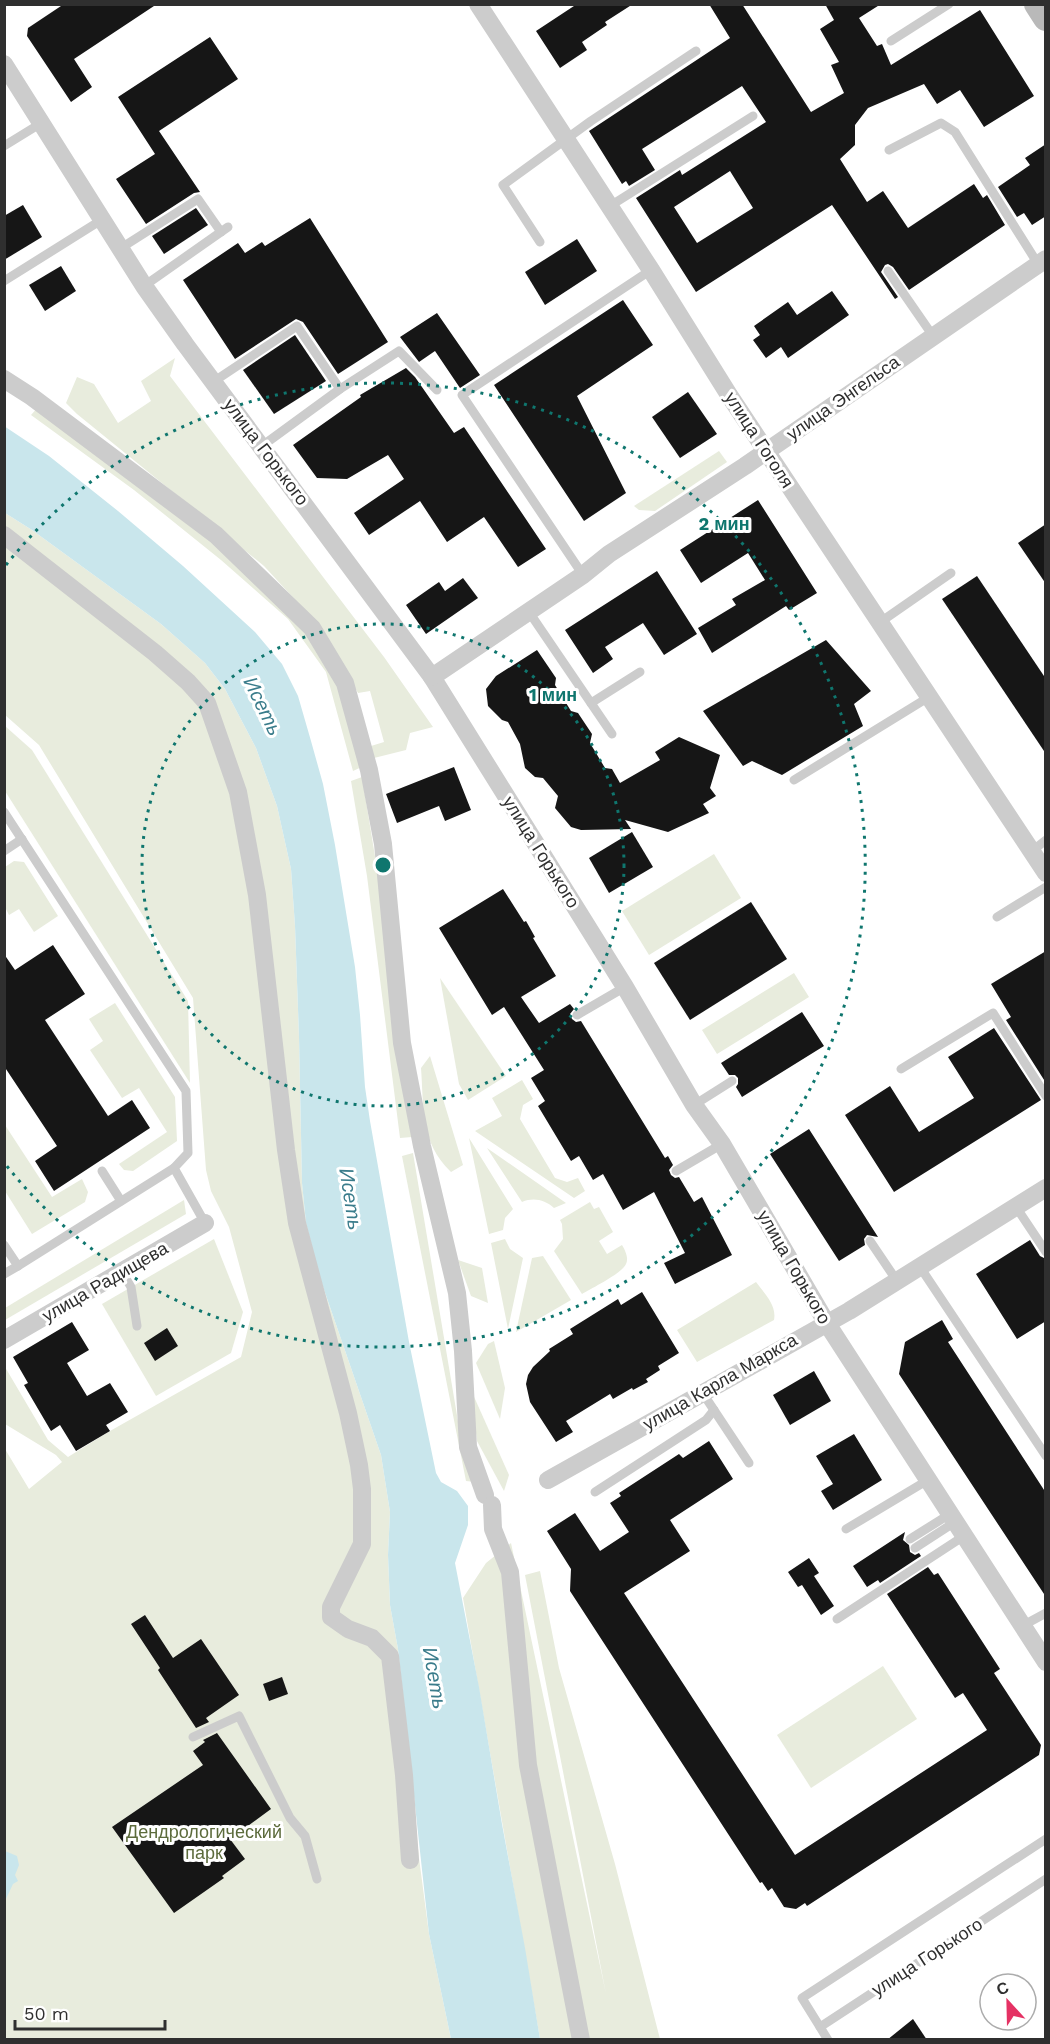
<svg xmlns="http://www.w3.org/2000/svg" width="1050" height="2044" font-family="'Work Sans',sans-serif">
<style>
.green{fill:#e8ecdd}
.water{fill:#c9e6ec}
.building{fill:#161616;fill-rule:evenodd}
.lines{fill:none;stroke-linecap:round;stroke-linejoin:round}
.lane{stroke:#ccc;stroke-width:9}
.street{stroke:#ccc;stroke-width:18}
.secondary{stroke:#b9b9b9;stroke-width:26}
.ring{fill:none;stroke:#0f766e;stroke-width:3;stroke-dasharray:3 6}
.labels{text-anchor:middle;stroke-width:6;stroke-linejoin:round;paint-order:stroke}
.street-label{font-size:18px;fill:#2f2f2f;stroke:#fff}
.park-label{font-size:18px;fill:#5c6b3c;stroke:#fff}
.water-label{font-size:20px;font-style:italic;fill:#3a7c8b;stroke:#fff}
.centre{fill:#0f766e;stroke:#fff;stroke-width:3}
.ring-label{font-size:18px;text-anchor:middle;font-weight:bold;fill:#0f766e;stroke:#fff;stroke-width:6;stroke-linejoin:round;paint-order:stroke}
</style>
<rect width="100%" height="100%" fill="#fff"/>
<!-- green -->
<g class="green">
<polygon points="175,358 170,376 384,657 433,727 410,733 406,750 374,758 371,746 384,742 370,691 358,693 323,630 264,566 77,414 66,403 77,377 94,384 118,423 151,401 141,381"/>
<polygon points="39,406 208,539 310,627 335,673 366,765 353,771 326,672 288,619 221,560 134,490 31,415"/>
<polygon points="719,451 727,462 655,511 639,510 634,506"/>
<polygon points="5,513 32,530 161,624 205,663 225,689 256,748 277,806 291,869 295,926 299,1037 302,1183 306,1223 320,1278 381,1455 390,1512 388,1555 390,1605 398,1649 419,1858 429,1934 451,2039 5,2039 5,1449 29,1489 62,1462 56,1455 5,1424 5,1367 48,1440 68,1457 110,1431 241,1357 252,1312 229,1227 211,1191 206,1170 193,998 39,745 5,715"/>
<polygon points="5,726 32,750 188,1001 190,1083 5,791"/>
<polygon points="362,777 382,899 412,1137 400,1138 367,876 351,781"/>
<polygon points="714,854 741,898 649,955 622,911"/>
<polygon points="14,861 24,862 58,916 34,932 19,909 9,915 5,907 5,867"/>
<polygon points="794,973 809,997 717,1054 702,1030"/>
<polygon points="440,978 506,1076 468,1100 459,1084"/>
<polygon points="115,1003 175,1097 177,1141 133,1171 124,1170 119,1164 167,1132 139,1088 122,1098 90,1050 103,1041 89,1019"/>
<path d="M430 1056 463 1165 451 1172C420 1142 424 1108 421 1068Z"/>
<polygon points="522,1080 533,1099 523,1105 520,1119 555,1178 567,1182 578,1178 585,1191 574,1198 475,1131 502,1116 492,1098"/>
<polygon points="5,1125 52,1197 82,1179 88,1192 85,1202 32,1234 5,1191"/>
<polygon points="469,1138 513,1209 505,1218 503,1230 489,1234"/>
<path d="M487 1148 566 1203 554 1208C545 1200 534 1197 522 1202Z"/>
<polygon points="413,1153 463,1451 475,1482 466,1481 402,1156"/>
<polygon points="184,1200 186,1214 5,1320 5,1308"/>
<path d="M590 1202 594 1209 599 1207 613 1232 599 1241 607 1254 622 1245C625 1250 629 1258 626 1264 621 1274 592 1288 582 1294L554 1251 563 1239 562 1224 560 1220Z"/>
<polygon points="214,1239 243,1312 231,1353 156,1396 102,1304"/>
<polygon points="505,1239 510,1249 523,1258 508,1329 491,1243"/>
<polygon points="543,1256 571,1300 516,1332 532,1258"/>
<polygon points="458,1260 482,1268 488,1303 471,1296"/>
<path d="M756 1282C764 1293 777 1305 774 1320L697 1362 677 1330Z"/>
<polygon points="494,1341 505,1388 500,1419 476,1363 488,1344"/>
<polygon points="471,1390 509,1475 504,1491 477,1441"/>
<polygon points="511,1543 606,1994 525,1575 540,1571 559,1668 615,1864 660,2039 540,2039 463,1598 486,1563"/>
<polygon points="883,1666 917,1719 811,1788 777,1735"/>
</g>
<!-- water -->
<g class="water">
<polygon points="4,426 49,456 118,511 183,566 255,632 282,664 298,696 311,741 323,784 335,845 355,967 360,1015 365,1087 370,1121 409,1342 436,1473 441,1482 457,1491 468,1506 468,1525 455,1563 479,1687 502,1824 525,1948 540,2039 451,2039 429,1934 398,1649 390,1605 388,1555 390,1512 381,1455 320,1278 306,1223 302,1183 299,1037 295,926 291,869 277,806 256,748 225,689 205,663 161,624 32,530 5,513"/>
<polygon points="5,1851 17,1856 19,1865 15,1875 18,1881 13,1884 5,1901"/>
</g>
<!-- building -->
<g class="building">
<polygon points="64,4 157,4 74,59 92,87 71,102 27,36 28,28"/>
<polygon points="577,4 633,4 605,22 607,25 582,42 587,50 560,68 536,31"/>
<path d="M709 4H742L811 112 844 93 831 65 839 62 820 29 834 20 825 4H881L859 18 877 46 882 44 891 65 980 10 1034 96 984 127 960 90 937 104 924 84 868 108 855 125V145L840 159 867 202 883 191 908 228 974 184 983 198 987 195 1005 225 909 290 893 267 888 264 885 265 881 272 898 297 895 299 832 205 696 292 636 198 680 170 682 175 766 122 742 86 642 149 655 170 629 186 626 181 622 184 589 131 730 38ZM730 171 753 208 697 243 674 207Z"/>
<polygon points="210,37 238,79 159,131 200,192 194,193 146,224 116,179 155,154 118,97"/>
<polygon points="1046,144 1046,216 1032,225 1024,213 1017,217 998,187 1030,165 1025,158"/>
<polygon points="23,205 42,237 4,260 4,216"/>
<polygon points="196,208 208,225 164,254 152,236"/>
<polygon points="310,218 388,342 338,374 303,322 296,319 235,359 183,280 238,243 245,253 262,242 265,246"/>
<polygon points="577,239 597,271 545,305 525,272"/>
<polygon points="61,266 76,291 45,311 29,285"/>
<polygon points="832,291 849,315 788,358 781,347 766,358 753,340 760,335 754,326 788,302 797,315"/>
<polygon points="623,300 653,345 577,396 626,493 584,521 494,385"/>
<polygon points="437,313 480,375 460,388 435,351 419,362 400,337"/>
<polygon points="295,335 326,381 274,414 243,370"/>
<polygon points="406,368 415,377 454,433 464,427 546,549 518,567 484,517 447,542 420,501 369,535 354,513 404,479 388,455 347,479 317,478 293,445 361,397 360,395"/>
<polygon points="688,392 717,434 680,458 652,417"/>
<polygon points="758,500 817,593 789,610 786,606 712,653 698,628 736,605 732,599 765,580 748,553 701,583 680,550"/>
<polygon points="1046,524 1046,584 1018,543"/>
<polygon points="657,571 697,634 664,655 643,623 605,647 613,659 593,673 565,630"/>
<polygon points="977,576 1046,679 1046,754 942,599"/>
<polygon points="463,578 478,598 426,634 406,605 439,582 445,591"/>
<polygon points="826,640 871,691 854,704 863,726 782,775 752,761 743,766 703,711"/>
<polygon points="537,650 556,678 555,685 571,711 578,713 592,734 590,743 605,768 612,769 620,783 660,760 655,752 679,737 720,755 710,788 716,796 703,804 709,813 668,832 625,820 631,829 581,830 571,827 555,808 558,796 543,778 535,777 525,768 520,744 508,722 502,720 488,706 486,689 496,676"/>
<polygon points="454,767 471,810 445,821 439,806 397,823 386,794"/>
<polygon points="632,832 653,867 609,893 589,858"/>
<polygon points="503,889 524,922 526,921 535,937 533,938 556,976 521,997 539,1023 570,1004 574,1009 570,1014 572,1019 576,1022 581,1021 665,1158 668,1156 673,1165 669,1170 671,1175 675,1178 679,1177 694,1202 702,1197 732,1255 675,1284 664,1263 685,1253 654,1192 623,1210 603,1174 593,1180 579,1156 571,1161 538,1106 545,1101 531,1078 544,1070 504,1007 492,1015 439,928"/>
<polygon points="751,902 787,959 690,1020 654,963"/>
<polygon points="53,945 85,994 45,1020 108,1116 132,1100 150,1128 54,1191 35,1161 57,1146 4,1066 4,954 15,970"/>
<polygon points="1046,951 1046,1083 1006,1020 1011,1017 991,984"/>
<polygon points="802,1012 824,1046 742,1097 736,1087 738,1084 738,1078 735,1075 729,1075 721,1063"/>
<polygon points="994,1028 1041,1100 894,1192 845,1115 890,1086 919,1132 974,1098 948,1057"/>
<polygon points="809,1129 878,1237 867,1235 864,1239 865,1245 839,1261 770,1154"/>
<polygon points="1030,1240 1040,1256 1046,1259 1046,1321 1017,1339 976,1274"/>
<polygon points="642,1292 679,1353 658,1366 660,1370 646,1379 648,1382 633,1390 632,1388 613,1399 610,1394 566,1421 573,1432 556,1442 530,1402 526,1384 528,1375 533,1367 550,1351 549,1349 573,1334 570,1329 618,1299 621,1305"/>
<polygon points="942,1320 953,1339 948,1342 1046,1493 1046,1597 899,1374 905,1342"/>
<polygon points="72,1322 89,1350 67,1363 87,1396 110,1383 128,1412 106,1425 110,1431 76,1451 60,1425 51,1431 24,1385 28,1383 13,1357"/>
<polygon points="167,1328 178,1346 155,1361 144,1343"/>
<polygon points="814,1371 831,1401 790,1425 773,1395"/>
<polygon points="854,1434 882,1480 833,1510 821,1491 833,1484 816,1456"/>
<polygon points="709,1441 733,1479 670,1520 690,1551 624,1593 795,1855 987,1730 963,1693 955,1698 887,1594 928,1567 934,1575 938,1573 1000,1669 994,1673 1041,1745 1039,1755 807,1906 805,1903 796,1909 784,1907 772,1888 768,1891 762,1882 760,1883 570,1591 571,1569 547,1531 575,1513 600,1551 629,1532 610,1503 621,1496 619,1493 679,1454 683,1458"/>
<polygon points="905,1532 903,1540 909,1545 910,1552 915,1555 919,1553 921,1556 880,1583 878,1580 867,1587 853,1566"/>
<polygon points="809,1558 819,1573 814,1576 834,1606 821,1615 802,1585 798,1587 788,1572"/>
<polygon points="145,1615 173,1658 201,1639 239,1695 206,1718 209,1722 196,1728 158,1670 160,1668 131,1624"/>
<polygon points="282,1677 288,1694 269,1701 263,1684"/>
<polygon points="217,1733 271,1809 230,1839 245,1859 222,1876 224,1878 174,1913 112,1827 203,1765 193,1751 205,1742 203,1740"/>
<polygon points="913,2019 927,2040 887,2040"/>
</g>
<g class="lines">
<!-- lane -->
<g class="lane">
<polyline points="891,41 949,4"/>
<polyline points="4,146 43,122"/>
<polyline points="889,150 941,123 955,132 1038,264"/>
<polyline points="610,206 753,116"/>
<polyline points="540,242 503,185 591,121 696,51"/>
<polyline points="121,248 198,199 221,232"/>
<polyline points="888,271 933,336"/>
<polyline points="4,281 103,219"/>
<polyline points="144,286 228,227"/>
<polyline points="213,382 297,326 340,389"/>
<polyline points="262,446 340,389 399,351 437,390"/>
<polyline points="583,575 462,395 651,270"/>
<polyline points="529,612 612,734"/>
<polyline points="879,623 951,573"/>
<polyline points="591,703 640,672"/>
<polyline points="794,780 929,697"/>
<polyline points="4,812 186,1091 188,1153 174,1168 205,1223"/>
<polyline points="4,851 22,839"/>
<polyline points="1032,851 1046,840"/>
<polyline points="997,917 1046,887"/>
<polyline points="577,1015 625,987"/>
<polyline points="901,1069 993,1013 1046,1096"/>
<polyline points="694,1105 732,1081"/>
<polyline points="102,1171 121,1201"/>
<polyline points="676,1171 722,1144"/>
<polyline points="1016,1207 1046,1252"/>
<polyline points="870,1241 897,1281"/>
<polyline points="4,1245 18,1266 4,1274"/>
<polyline points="18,1266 174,1168"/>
<polyline points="920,1267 1046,1456"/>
<polyline points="122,1272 131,1287 137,1326"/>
<polyline points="702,1392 749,1463"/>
<polyline points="595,1492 706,1420 714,1410"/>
<polyline points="846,1529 928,1480"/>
<polyline points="910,1539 950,1514"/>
<polyline points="915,1548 955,1522"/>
<polyline points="837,1619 964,1536"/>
<polyline points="1022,1626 1046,1613"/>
<polyline points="193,1737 239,1716 290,1818 305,1836 317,1879"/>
<polyline points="820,2027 802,1998 1046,1839"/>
<polyline points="828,2040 820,2027 1046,1879"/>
</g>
<!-- street -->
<g class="street">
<polyline points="478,4 651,270 729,395 1046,873"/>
<polyline points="4,64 144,286 185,344 432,677 625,987 694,1105 722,1144 826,1322 1046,1662"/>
<polyline points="4,379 32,397 216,535 312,628 345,683 369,770 383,844 402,1043 422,1146 457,1293 463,1351 468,1447 485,1495"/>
<polyline points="4,535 155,653 188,682 207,703 238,792 257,895 286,1150 297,1223 348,1413 359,1465 362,1489 362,1544 331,1607 331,1617 348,1629 372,1638 390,1656 404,1775 410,1860"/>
<polyline points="432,677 583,575 609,554 745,466 1046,259"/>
<polyline points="4,1340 205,1223"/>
<polyline points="548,1480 849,1311 1046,1188"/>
<polyline points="492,1505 493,1529 510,1572 528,1765 581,2040"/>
</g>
<!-- secondary -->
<polyline class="secondary" points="1037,4 1046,18"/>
</g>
<!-- distance rings -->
<g class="ring">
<circle cx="383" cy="865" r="241"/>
<path d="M6 565A482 482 0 1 1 6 1165"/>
</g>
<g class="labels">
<!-- street labels -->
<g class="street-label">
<text transform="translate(843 398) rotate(-35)" y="6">улица Энгельса</text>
<text transform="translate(759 440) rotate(57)" y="6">улица Гоголя</text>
<text transform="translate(266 452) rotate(53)" y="6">улица Горького</text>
<text transform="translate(541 852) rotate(58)" y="6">улица Горького</text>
<text transform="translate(794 1267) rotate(60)" y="6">улица Горького</text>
<text transform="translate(105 1282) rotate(-30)" y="6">улица Радищева</text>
<text transform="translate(720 1382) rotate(-30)" y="6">улица Карла Маркса</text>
<text transform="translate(927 1957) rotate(-33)" y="6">улица Горького</text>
</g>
<!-- park labels -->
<g class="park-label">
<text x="204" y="1838">Дендрологический<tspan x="204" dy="21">парк</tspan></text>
</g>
<!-- water labels -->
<g class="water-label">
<text transform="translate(263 706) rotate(64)" y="7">Исеть</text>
<text transform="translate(351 1199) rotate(81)" y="7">Исеть</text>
<text transform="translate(435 1678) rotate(80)" y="7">Исеть</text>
</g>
</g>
<circle cx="383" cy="865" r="9" class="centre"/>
<g class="ring-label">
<text x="724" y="530">2 мин</text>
<text x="553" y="701">1 мин</text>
</g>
<!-- border -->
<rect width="1050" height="2044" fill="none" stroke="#2f2f2f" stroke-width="12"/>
<!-- north arrow -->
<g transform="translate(1008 2002) rotate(338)"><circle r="28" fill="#ffffff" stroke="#acacac" stroke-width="1.5"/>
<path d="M0-4.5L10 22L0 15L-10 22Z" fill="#e53264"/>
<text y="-9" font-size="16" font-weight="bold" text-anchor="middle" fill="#2f2f2f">С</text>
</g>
<!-- scale -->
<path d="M15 2020v9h150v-9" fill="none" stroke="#2f2f2f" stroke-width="3"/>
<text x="24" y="2020" font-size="18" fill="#2f2f2f" stroke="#ffffff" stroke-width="4.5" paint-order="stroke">50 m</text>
</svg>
